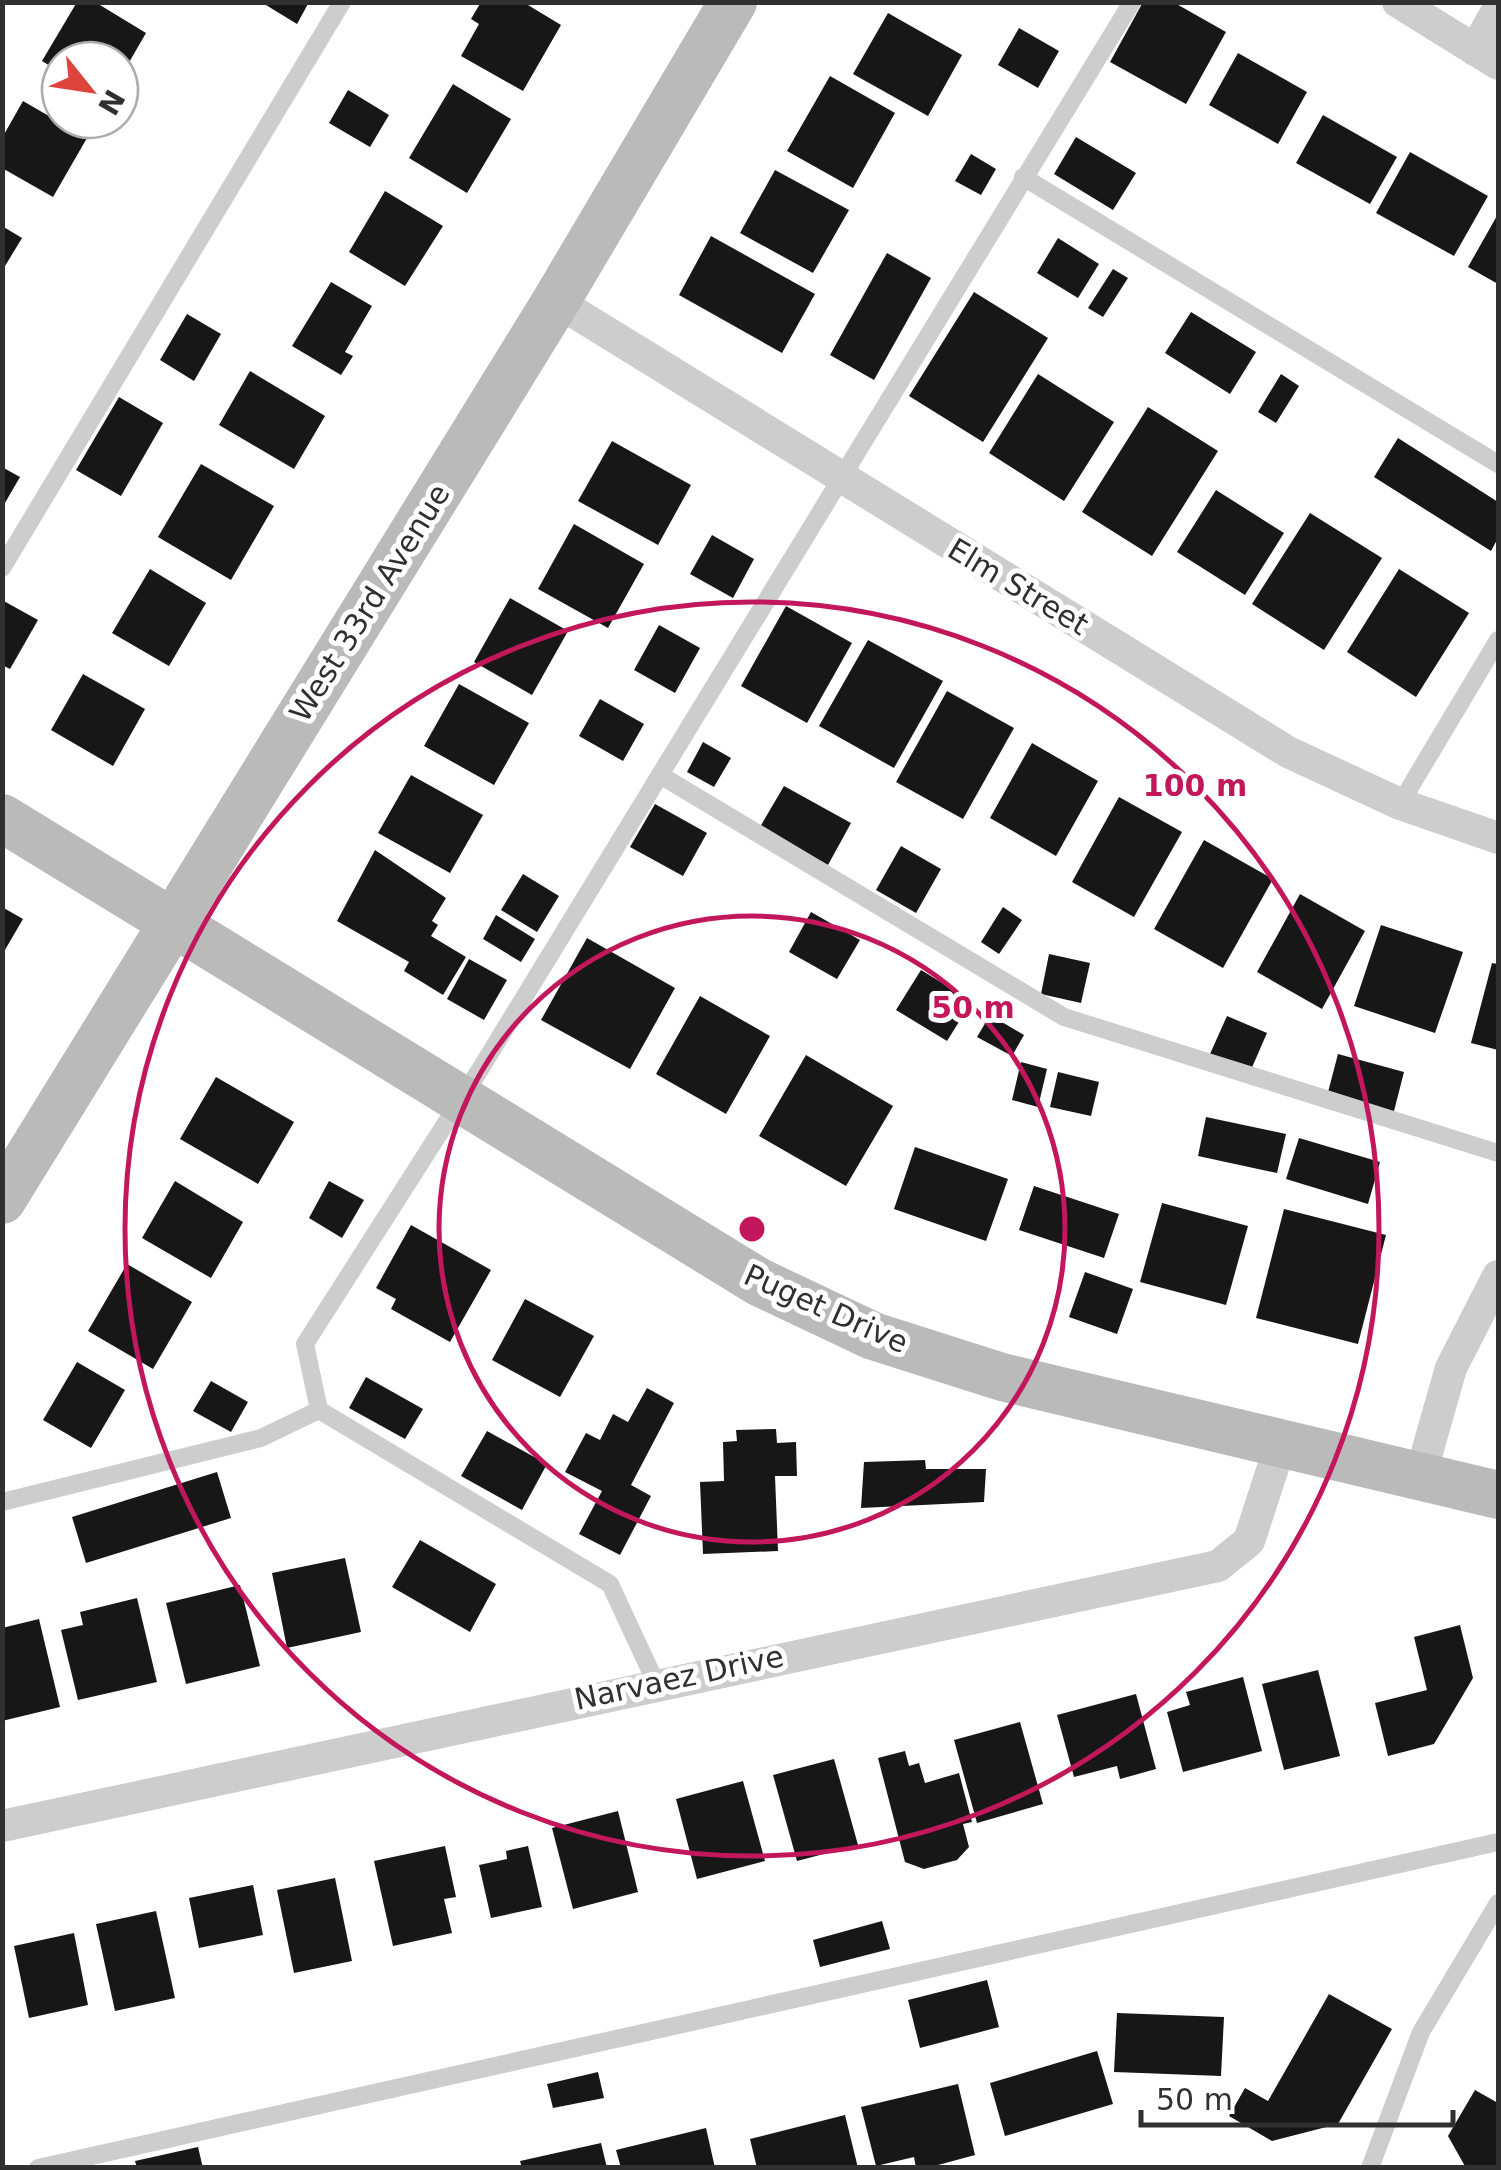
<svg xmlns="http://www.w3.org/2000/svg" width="1501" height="2170" font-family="'DejaVu Sans',sans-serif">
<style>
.building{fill:#171717}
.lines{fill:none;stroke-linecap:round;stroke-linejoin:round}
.lane{stroke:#cdcdcd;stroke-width:18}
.street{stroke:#cdcdcd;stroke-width:32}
.secondary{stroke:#bababa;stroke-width:48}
.ring{fill:none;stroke:#c2185b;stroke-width:5}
.labels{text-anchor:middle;stroke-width:10;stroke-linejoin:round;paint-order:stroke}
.street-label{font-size:30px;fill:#303030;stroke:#fff}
.centre{fill:#c2185b;stroke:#fff;stroke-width:5}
.ring-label{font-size:30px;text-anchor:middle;font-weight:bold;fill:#c2185b;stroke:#fff;stroke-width:10;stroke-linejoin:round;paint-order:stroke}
</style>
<rect width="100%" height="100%" fill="#fff"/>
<!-- building -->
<g class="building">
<polygon points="77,2 95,2 146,33 120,78 120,60 60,60 60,72 42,61"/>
<polygon points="261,2 309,2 297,24"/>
<polygon points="481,2 523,2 561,25 523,91 461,56 479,24 471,19"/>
<polygon points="1143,2 1173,2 1226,32 1186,104 1110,62"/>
<polygon points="888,13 962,55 928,116 853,74"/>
<polygon points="1019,28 1059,51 1038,88 998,65"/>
<polygon points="1238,53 1307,92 1278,144 1209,105"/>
<polygon points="830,76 895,113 853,188 787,151"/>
<polygon points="453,84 511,119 467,193 409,158"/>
<polygon points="348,90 389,115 370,147 329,123"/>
<polygon points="23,101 87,138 53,197 2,168 2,138"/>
<polygon points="1323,115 1397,157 1370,204 1296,163"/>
<polygon points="1076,137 1136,173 1113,210 1054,174"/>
<polygon points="1410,152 1488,196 1454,256 1376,213"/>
<polygon points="971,154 996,169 981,195 955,181"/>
<polygon points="775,170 849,210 813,273 740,233"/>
<polygon points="385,191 443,226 405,286 349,252"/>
<polygon points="1498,214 1498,284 1468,267"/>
<polygon points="2,226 22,238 2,271"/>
<polygon points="711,236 815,294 782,353 679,295"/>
<polygon points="1058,238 1099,264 1078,298 1037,273"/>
<polygon points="887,253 931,278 874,380 830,355"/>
<polygon points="1113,269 1128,278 1103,317 1088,308"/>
<polygon points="331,282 372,306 345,352 353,356 341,375 292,346"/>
<polygon points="974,292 1048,338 983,442 909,396"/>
<polygon points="1191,312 1256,352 1230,394 1165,353"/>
<polygon points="187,314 221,334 194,381 160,360"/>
<polygon points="250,371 325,416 294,469 219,425"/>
<polygon points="1038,374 1114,422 1064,501 989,453"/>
<polygon points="1281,374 1299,386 1276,423 1258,412"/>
<polygon points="119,397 163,423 121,496 76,470"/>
<polygon points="1148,407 1218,451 1152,556 1082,512"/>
<polygon points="1398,438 1498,502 1498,538 1491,551 1374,477"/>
<polygon points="612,441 691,485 658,545 578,501"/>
<polygon points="201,464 274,506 231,580 158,537"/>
<polygon points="2,467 20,477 2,508"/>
<polygon points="1216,490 1284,533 1245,595 1177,552"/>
<polygon points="1310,513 1382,558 1324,650 1252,604"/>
<polygon points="574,524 644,564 608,628 538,589"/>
<polygon points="712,535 754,559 733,598 690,574"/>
<polygon points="150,569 206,603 169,666 112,633"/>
<polygon points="1399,569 1469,613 1416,697 1347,652"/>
<polygon points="510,598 568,631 532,695 474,662"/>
<polygon points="2,600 38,620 10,669 2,665"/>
<polygon points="786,606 852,643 807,723 741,686"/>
<polygon points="659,625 700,648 675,693 634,670"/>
<polygon points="868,640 943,681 894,768 819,726"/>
<polygon points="83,674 145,709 113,766 51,730"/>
<polygon points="459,684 529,723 494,785 424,746"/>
<polygon points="947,691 1014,728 963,819 896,782"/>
<polygon points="600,699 644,724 623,761 579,736"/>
<polygon points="703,742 731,758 714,787 687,772"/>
<polygon points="1032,743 1098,781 1056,856 990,818"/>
<polygon points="411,775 483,815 450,873 378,833"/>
<polygon points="784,786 851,823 828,865 760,827"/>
<polygon points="1119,797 1182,832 1134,917 1072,882"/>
<polygon points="655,804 707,833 683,876 630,847"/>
<polygon points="1204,840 1273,879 1223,968 1154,929"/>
<polygon points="901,846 941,869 916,913 876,890"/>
<polygon points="375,850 446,898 432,921 438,925 431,936 466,957 443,995 404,971 409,962 337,921"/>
<polygon points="523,874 559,896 537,932 501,910"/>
<polygon points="1300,894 1365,931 1322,1009 1257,972"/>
<polygon points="2,907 23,919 2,955"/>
<polygon points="1003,907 1022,920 999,954 981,942"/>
<polygon points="811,912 860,940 837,979 789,952"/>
<polygon points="496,915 535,939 521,962 483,939"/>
<polygon points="1381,925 1463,952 1435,1033 1354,1006"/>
<polygon points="587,938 675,988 630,1069 541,1020"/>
<polygon points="1049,954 1090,963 1081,1003 1041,994"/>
<polygon points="469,959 507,980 484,1020 447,999"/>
<polygon points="1492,963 1498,964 1498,1050 1471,1043"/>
<polygon points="921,970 972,1001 947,1041 896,1010"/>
<polygon points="700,996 770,1036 726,1114 656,1074"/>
<polygon points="990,1015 1024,1035 1012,1056 977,1037"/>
<polygon points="1227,1016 1267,1033 1250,1072 1210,1054"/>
<polygon points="1338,1054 1404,1072 1393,1115 1327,1096"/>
<polygon points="806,1055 893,1106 846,1186 759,1136"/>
<polygon points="1021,1062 1047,1069 1038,1107 1012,1100"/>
<polygon points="1058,1072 1099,1082 1091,1116 1050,1107"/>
<polygon points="216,1077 294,1122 258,1184 180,1139"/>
<polygon points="1206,1117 1286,1134 1277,1173 1198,1156"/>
<polygon points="1299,1138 1380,1162 1368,1204 1286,1179"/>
<polygon points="915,1147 1008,1179 986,1241 894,1209"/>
<polygon points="175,1181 243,1222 211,1278 142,1238"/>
<polygon points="329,1181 364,1200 342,1238 309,1218"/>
<polygon points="1034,1186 1119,1214 1104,1258 1019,1230"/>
<polygon points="1162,1203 1248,1226 1226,1305 1140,1282"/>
<polygon points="1284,1209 1386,1235 1358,1344 1256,1318"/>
<polygon points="411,1225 491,1270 450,1342 391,1309 396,1299 376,1288"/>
<polygon points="127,1264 192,1302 153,1369 88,1331"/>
<polygon points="1085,1272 1133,1289 1117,1334 1069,1317"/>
<polygon points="525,1299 594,1336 560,1397 492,1360"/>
<polygon points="77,1362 125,1390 91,1448 43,1420"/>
<polygon points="366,1377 423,1409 405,1439 349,1408"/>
<polygon points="211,1381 248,1402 231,1432 193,1411"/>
<polygon points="647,1388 674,1403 631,1485 651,1496 620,1555 579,1534 602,1491 565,1472 586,1433 600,1440 613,1414 628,1422"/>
<polygon points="776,1429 777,1443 796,1442 797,1476 775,1476 778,1551 703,1554 700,1482 724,1481 723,1442 737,1441 736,1430"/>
<polygon points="487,1431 547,1464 522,1510 461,1476"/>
<polygon points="925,1460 926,1469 986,1469 984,1502 861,1508 864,1462"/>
<polygon points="217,1472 231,1518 86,1563 72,1517"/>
<polygon points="420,1540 496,1584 470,1632 392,1587"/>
<polygon points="345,1558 361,1632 287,1648 272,1573"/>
<polygon points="240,1585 260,1666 186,1684 166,1603"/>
<polygon points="137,1598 157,1682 78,1700 61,1630 83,1625 80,1612"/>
<polygon points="39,1619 60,1707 2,1721 2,1628"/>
<polygon points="1460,1625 1473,1678 1434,1744 1388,1756 1375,1703 1427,1690 1414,1637"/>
<polygon points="1318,1670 1340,1756 1284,1770 1262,1684"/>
<polygon points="1243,1677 1262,1751 1183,1772 1167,1712 1190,1705 1186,1692"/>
<polygon points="1136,1694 1156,1769 1120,1779 1117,1766 1074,1777 1057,1715"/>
<polygon points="1020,1722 1043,1804 977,1823 954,1740"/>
<polygon points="905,1751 909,1766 919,1763 925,1783 959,1773 972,1822 963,1824 969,1847 957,1860 924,1869 905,1862 878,1758"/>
<polygon points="834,1759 858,1845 797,1861 773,1775"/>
<polygon points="743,1781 765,1861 697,1879 676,1799"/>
<polygon points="618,1811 638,1892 573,1909 552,1828"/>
<polygon points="445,1846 456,1897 444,1899 452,1933 393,1946 374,1861"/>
<polygon points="528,1846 542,1907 491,1918 479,1865 507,1859 506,1851"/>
<polygon points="335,1878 352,1961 294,1973 277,1890"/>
<polygon points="253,1885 263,1935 199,1948 189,1898"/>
<polygon points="156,1911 175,1998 115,2011 96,1924"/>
<polygon points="882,1921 890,1949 820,1967 813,1940"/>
<polygon points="74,1933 88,2005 29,2018 14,1946"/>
<polygon points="987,1980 999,2027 920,2048 908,2000"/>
<polygon points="1329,1994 1392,2029 1338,2124 1272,2141 1229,2116 1245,2088 1268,2101"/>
<polygon points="1117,2013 1224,2017 1221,2076 1114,2072"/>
<polygon points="1097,2051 1113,2104 1005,2136 990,2083"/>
<polygon points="598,2072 604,2098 553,2108 547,2084"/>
<polygon points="958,2084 975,2155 927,2168 916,2168 914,2157 876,2166 861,2107"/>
<polygon points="1475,2090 1498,2103 1498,2168 1466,2168 1448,2136"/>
<polygon points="845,2115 858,2168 757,2168 750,2139"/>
<polygon points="706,2128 715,2168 621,2168 616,2150"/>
<polygon points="601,2143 607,2168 522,2168 520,2161"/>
<polygon points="198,2147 203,2168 137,2168 135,2161"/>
</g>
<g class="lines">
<!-- lane -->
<g class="lane">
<polyline points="1023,177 1498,464"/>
<polyline points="2,568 342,2"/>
<polyline points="660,775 1064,1017 1498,1153"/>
<polyline points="1400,804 1498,640"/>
<polyline points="2,1502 261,1438 319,1410"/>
<polyline points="656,1683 610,1584 319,1410 305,1344 481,1068 1132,2"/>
<polyline points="38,2168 1498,1842"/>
<polyline points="1370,2168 1421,2032 1498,1903"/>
</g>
<!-- street -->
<g class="street">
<polyline points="1398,2 1498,64"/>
<polyline points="1475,50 1498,9"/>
<polyline points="556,301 1288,752 1400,804 1498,838"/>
<polyline points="1420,1477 1451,1368 1498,1276"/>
<polyline points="2,1826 1218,1566 1249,1541 1281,1443"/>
</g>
<!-- secondary -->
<g class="secondary">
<polyline points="2,818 759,1282 873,1336 1002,1377 1498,1495"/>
<polyline points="2,1200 556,301 733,2"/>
</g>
</g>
<!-- distance rings -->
<g class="ring">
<circle cx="752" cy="1229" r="313"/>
<circle cx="752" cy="1229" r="627"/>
</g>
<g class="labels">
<!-- street labels -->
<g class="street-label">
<text transform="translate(1018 587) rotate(31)" y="10">Elm Street</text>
<text transform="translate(370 603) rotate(-58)" y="10">West 33rd Avenue</text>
<text transform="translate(826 1309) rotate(24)" y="10">Puget Drive</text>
<text transform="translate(679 1678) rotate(-12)" y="10">Narvaez Drive</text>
</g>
</g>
<circle cx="752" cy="1229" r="15" class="centre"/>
<g class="ring-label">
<text x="1195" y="796">100 m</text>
<text x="973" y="1018">50 m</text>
</g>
<!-- border -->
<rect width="1501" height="2170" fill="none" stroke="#303030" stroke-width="10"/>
<!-- north arrow -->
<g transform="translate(90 90) rotate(120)"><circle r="48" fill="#ffffff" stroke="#acacac" stroke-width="2.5"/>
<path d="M0-8L18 38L0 25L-18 38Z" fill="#dd443c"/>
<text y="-15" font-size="28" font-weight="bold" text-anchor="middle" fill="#303030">N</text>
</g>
<!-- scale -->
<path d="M1141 2110v15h312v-15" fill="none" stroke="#303030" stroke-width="5"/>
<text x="1156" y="2110" font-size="30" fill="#303030" stroke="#ffffff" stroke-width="8" paint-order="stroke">50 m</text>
</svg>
